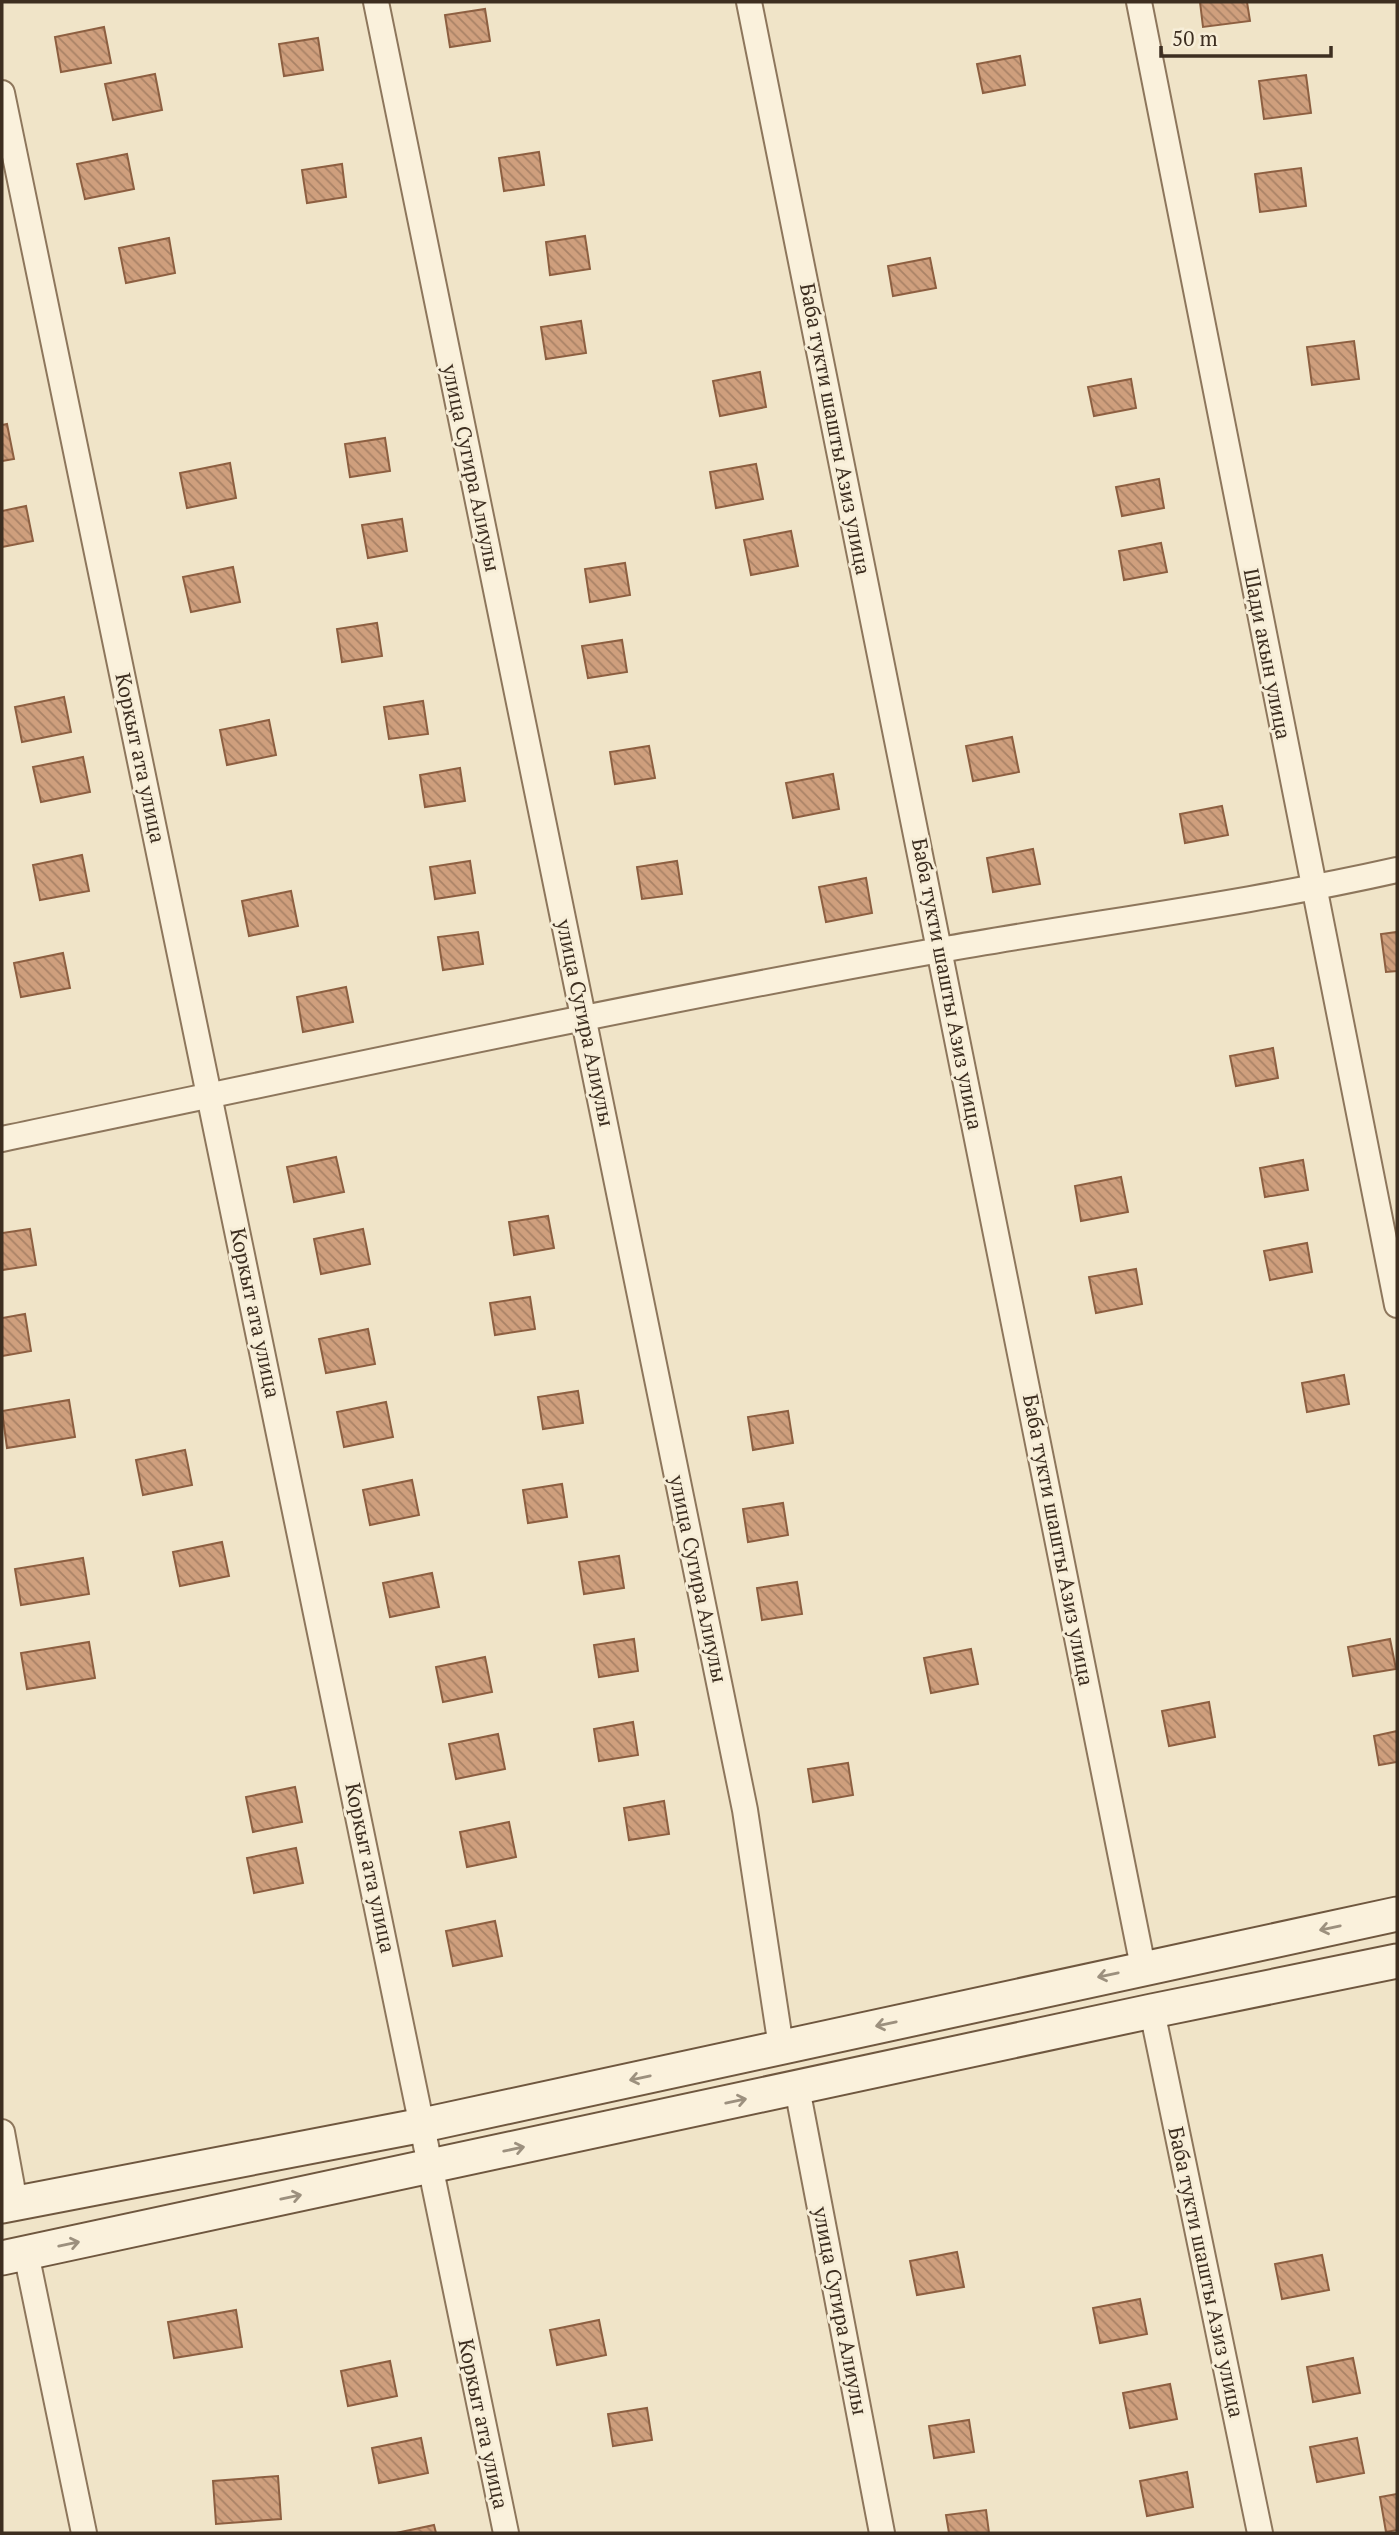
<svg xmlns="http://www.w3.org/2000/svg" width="1399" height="2535" font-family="'PT Serif',serif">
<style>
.building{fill:url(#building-back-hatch);stroke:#8d5f41;stroke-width:2}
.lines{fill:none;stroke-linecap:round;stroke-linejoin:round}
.street-casing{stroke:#8d765c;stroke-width:28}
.secondary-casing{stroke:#6f573f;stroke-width:37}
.street{stroke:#faf1dc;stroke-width:24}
.secondary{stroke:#faf1dc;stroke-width:33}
.oneway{stroke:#9c907e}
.labels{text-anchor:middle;stroke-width:6;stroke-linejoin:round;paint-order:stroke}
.street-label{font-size:21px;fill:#3d2e20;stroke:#f7eed8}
</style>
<defs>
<pattern id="building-back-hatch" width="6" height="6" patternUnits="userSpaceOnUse" patternTransform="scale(1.75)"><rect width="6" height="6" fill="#cf9f7d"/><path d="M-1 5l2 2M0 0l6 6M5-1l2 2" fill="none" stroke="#a98266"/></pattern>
</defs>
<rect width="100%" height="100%" fill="#f0e4c8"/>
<!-- building -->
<g class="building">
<polygon points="1200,2 1247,2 1250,21 1203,27"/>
<polygon points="485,9 490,41 450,47 445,15"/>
<polygon points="104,27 111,63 61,72 55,37"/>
<polygon points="318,38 323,70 284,76 279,44"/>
<polygon points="1020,56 1025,85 983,93 977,64"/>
<polygon points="155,74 162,110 113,120 105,84"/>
<polygon points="1306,75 1311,113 1264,119 1259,81"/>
<polygon points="539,152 544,185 504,191 499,158"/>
<polygon points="127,154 134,189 85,199 77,164"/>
<polygon points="342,164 346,197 307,203 302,170"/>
<polygon points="1301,168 1306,206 1260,212 1255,174"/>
<polygon points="585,236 590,269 550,275 546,242"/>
<polygon points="169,238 175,273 126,283 119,248"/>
<polygon points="930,258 936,288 893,296 888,266"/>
<polygon points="581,321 586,353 546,359 541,327"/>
<polygon points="1354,341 1359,379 1312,385 1307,347"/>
<polygon points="760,372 766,407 720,416 713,381"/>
<polygon points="1131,379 1136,408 1094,416 1088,387"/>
<polygon points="7,424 14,459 2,461 2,425"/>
<polygon points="385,438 390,471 350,477 345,444"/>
<polygon points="230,463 236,498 187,508 180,473"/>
<polygon points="756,464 763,499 716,508 710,472"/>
<polygon points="1159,479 1164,508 1122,516 1116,487"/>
<polygon points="26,506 33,541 2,547 2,511"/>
<polygon points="402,519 407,551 368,558 362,525"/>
<polygon points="791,531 798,566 751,575 744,540"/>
<polygon points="1161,543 1167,572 1124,580 1119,551"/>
<polygon points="625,563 630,595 590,602 585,569"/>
<polygon points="233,567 240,602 191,612 183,577"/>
<polygon points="377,623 382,656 342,662 337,629"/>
<polygon points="622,640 627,672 588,678 582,646"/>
<polygon points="64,697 71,732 22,742 15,707"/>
<polygon points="423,701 428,734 389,739 384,707"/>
<polygon points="269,720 276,755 227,765 220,730"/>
<polygon points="1012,737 1019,772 973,781 966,746"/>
<polygon points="649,746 655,778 615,784 610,752"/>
<polygon points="83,757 90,792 41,802 33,767"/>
<polygon points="460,768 465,801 425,807 420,775"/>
<polygon points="833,774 839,809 793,818 786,783"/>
<polygon points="1222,806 1228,835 1185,843 1180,814"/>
<polygon points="1033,849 1040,884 993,892 987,858"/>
<polygon points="82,855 89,891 40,900 33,865"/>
<polygon points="470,861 475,893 435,899 430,867"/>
<polygon points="677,861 682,894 642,899 637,867"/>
<polygon points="866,878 872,913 826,922 819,887"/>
<polygon points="291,891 298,926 249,936 242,901"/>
<polygon points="478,932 483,964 443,970 438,937"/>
<polygon points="1397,932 1397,971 1386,972 1381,934"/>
<polygon points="63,953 70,988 21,997 14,963"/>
<polygon points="346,987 353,1022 303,1032 297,997"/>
<polygon points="1273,1048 1278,1078 1236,1086 1230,1056"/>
<polygon points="336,1157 344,1192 294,1202 287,1167"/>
<polygon points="1303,1160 1308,1190 1265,1197 1260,1168"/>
<polygon points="1121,1177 1128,1212 1081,1221 1075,1186"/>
<polygon points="548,1216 554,1248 514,1255 509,1222"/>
<polygon points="30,1229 36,1265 2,1270 2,1233"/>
<polygon points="363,1229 370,1264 321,1274 314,1239"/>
<polygon points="1307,1243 1312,1272 1270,1280 1264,1251"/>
<polygon points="1136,1269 1142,1304 1096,1313 1089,1277"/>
<polygon points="530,1297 535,1329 495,1335 490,1303"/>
<polygon points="25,1314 31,1351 2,1356 2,1318"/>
<polygon points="368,1329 375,1364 326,1373 319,1339"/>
<polygon points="1344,1375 1349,1404 1307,1412 1302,1383"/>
<polygon points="578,1391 583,1423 543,1429 538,1397"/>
<polygon points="69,1400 75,1437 7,1448 2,1411"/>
<polygon points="386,1402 393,1437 344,1447 337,1412"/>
<polygon points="788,1411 793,1443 753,1450 748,1417"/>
<polygon points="185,1450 192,1485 143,1495 136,1460"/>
<polygon points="412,1480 419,1515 370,1525 363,1490"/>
<polygon points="562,1484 567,1517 528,1523 523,1490"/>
<polygon points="783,1503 788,1535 748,1542 743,1509"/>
<polygon points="222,1542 229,1576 180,1586 173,1552"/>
<polygon points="619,1556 624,1588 584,1594 579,1562"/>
<polygon points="83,1558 89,1594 21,1605 15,1569"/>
<polygon points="432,1573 439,1607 390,1617 383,1583"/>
<polygon points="797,1582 802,1614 762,1620 757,1588"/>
<polygon points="634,1639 638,1671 599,1677 594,1645"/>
<polygon points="1390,1639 1396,1669 1353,1676 1348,1647"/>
<polygon points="89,1642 95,1678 27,1689 21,1653"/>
<polygon points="971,1649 978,1684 931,1693 924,1658"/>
<polygon points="485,1657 492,1692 443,1702 436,1667"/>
<polygon points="1209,1702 1215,1737 1169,1746 1162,1711"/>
<polygon points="633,1722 638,1755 599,1761 594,1729"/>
<polygon points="1397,1731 1397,1762 1379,1765 1374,1736"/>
<polygon points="498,1734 505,1769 456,1779 449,1744"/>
<polygon points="848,1763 853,1795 813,1802 808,1769"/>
<polygon points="295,1787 302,1822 253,1832 246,1797"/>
<polygon points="664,1801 669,1834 629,1840 624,1808"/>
<polygon points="509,1822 516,1857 467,1867 460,1832"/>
<polygon points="296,1848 303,1883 254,1893 247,1858"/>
<polygon points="495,1921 502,1956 453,1966 446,1931"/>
<polygon points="957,2252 964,2287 917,2295 910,2261"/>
<polygon points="1322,2255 1329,2290 1282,2299 1275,2264"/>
<polygon points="1140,2299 1147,2334 1100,2343 1093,2308"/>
<polygon points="236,2310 242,2347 174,2358 168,2322"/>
<polygon points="599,2320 606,2355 557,2365 550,2330"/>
<polygon points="1353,2358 1360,2393 1313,2402 1307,2367"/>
<polygon points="390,2361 397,2396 348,2406 341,2371"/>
<polygon points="1170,2384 1177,2419 1130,2428 1123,2393"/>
<polygon points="647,2408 652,2440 613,2446 608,2414"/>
<polygon points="969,2420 974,2452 934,2458 929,2426"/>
<polygon points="421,2438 428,2473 379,2483 372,2448"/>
<polygon points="1357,2438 1364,2473 1317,2482 1310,2447"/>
<polygon points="1187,2472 1193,2507 1147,2516 1140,2481"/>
<polygon points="278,2476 281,2519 216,2524 213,2481"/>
<polygon points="1397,2494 1397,2530 1386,2532 1380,2497"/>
<polygon points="986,2510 989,2533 949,2533 946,2515"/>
<polygon points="434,2525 436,2533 396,2533"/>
</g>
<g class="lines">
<!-- street casing -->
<g class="street-casing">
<g id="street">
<polyline points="376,2 745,1810 781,2047"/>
<polyline points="749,2 1143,1967"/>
<polyline points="1139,2 1397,1305"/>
<polyline points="2,93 506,2533"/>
<path d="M2 1139C314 1074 626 1006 940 950 1092 923 1246 904 1397 870"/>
<polyline points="1152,2011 1260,2533"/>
<polyline points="797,2088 882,2533"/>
<polyline points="2,2132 15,2203"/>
<polyline points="26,2253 84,2533"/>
</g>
</g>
<!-- secondary casing -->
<g class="secondary-casing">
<g id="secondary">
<polyline points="2,2206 423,2125 1397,1914"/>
<polyline points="2,2258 1152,2011 1397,1961"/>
</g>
</g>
<!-- street -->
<use href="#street" class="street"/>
<!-- secondary -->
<use href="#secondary" class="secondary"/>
</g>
<!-- one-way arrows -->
<defs><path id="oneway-shaft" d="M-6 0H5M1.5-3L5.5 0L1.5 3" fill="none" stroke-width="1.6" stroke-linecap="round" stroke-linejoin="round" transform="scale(1.75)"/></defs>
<g class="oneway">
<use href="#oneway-shaft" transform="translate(1330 1928) rotate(168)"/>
<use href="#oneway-shaft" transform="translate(1108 1975) rotate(168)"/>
<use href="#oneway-shaft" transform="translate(886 2024) rotate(168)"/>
<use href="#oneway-shaft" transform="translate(640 2078) rotate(168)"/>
<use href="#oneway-shaft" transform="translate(736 2101) rotate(-12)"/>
<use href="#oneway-shaft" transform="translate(514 2149) rotate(-12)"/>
<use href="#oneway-shaft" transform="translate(291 2197) rotate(-12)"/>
<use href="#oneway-shaft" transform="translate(69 2244) rotate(-12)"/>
</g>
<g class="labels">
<!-- street labels -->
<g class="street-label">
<text transform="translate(835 429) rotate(79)" y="7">Баба тукти шашты Азиз улица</text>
<text transform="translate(471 468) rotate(78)" y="7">улица Сугира Алиулы</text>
<text transform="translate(1267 654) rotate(79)" y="7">Шади акын улица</text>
<text transform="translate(140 758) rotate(78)" y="7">Коркыт ата улица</text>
<text transform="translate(947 984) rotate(79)" y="7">Баба тукти шашты Азиз улица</text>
<text transform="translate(585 1023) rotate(78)" y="7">улица Сугира Алиулы</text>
<text transform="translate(255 1313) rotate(78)" y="7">Коркыт ата улица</text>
<text transform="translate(1058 1540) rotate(79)" y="7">Баба тукти шашты Азиз улица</text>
<text transform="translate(698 1579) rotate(78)" y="7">улица Сугира Алиулы</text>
<text transform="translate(370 1868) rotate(78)" y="7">Коркыт ата улица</text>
<text transform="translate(1206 2272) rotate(78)" y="7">Баба тукти шашты Азиз улица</text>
<text transform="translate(840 2311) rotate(79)" y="7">улица Сугира Алиулы</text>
<text transform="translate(483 2424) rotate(78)" y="7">Коркыт ата улица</text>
</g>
</g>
<!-- border -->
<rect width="1399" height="2535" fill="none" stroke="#3d2e20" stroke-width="7"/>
<!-- scale -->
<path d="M1161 46v10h170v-10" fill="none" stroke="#3d2e20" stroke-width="3.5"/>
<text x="1172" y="46" font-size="21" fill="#3d2e20" stroke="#f7eed8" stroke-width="5" paint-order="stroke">50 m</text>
</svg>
